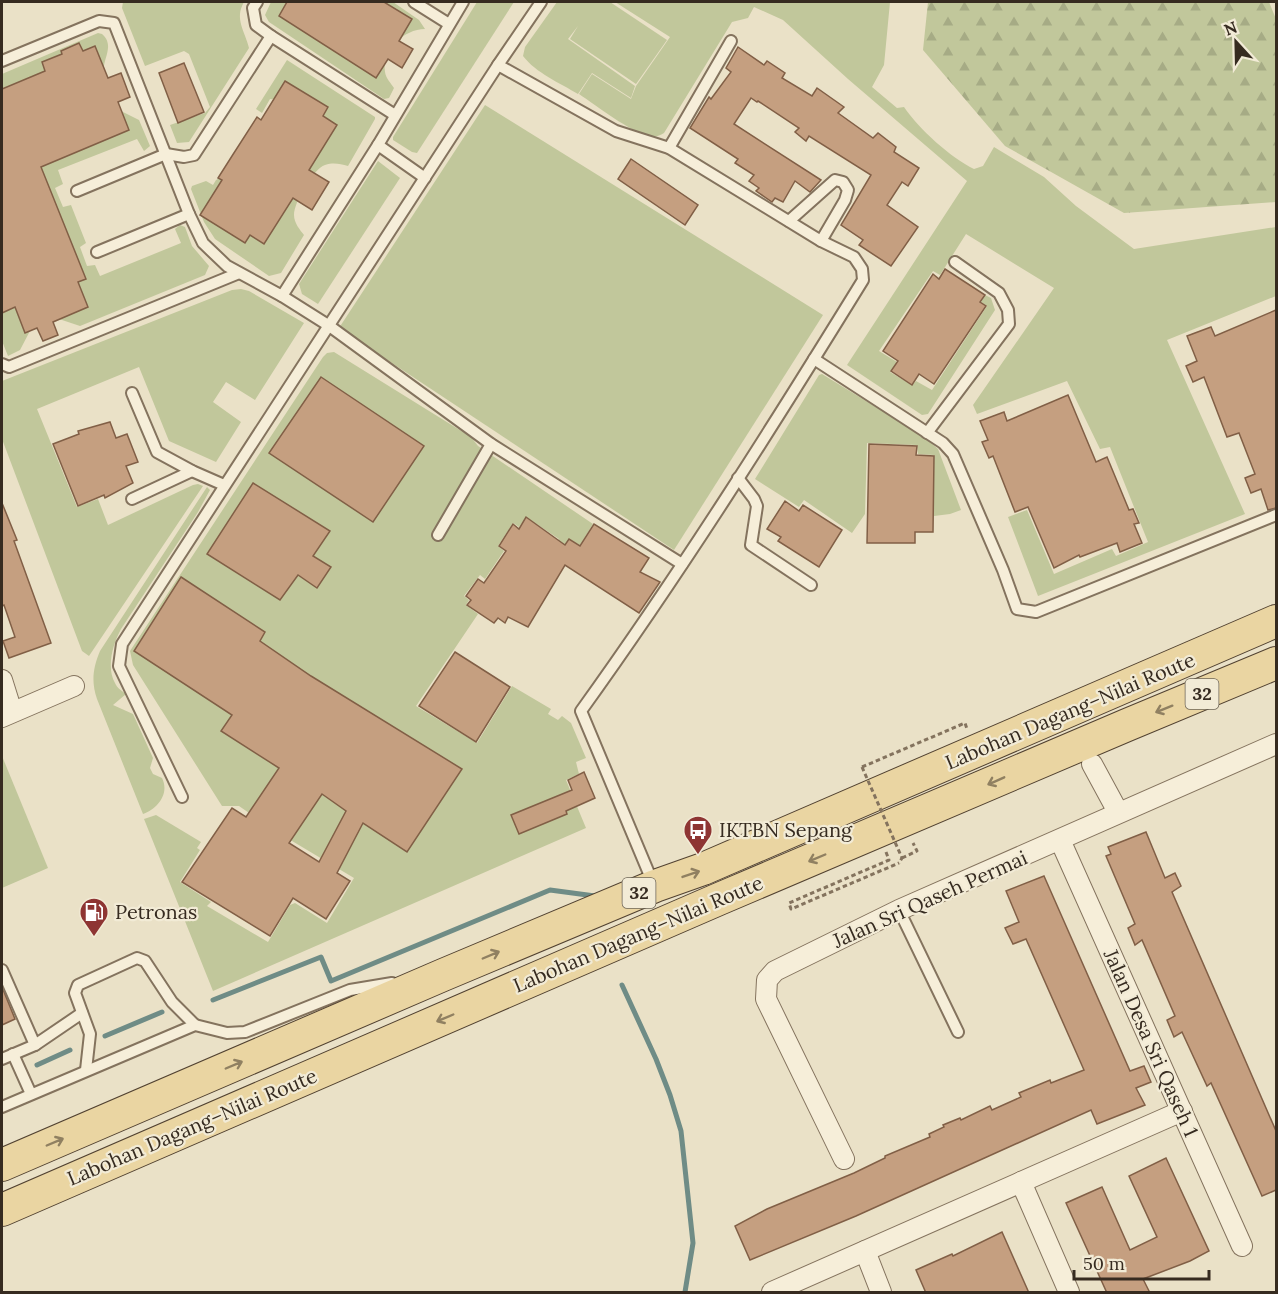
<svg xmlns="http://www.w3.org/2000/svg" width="1278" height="1294" font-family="Lora,serif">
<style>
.green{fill:#c1c79b}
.forest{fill:url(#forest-firs)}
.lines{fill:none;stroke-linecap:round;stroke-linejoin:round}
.stream{stroke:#6f8c86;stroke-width:5}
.building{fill:#c59f80;stroke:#815f46;stroke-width:1.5;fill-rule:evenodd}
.lane-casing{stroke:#84735e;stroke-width:14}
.street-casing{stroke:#84735e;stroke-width:22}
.primary-casing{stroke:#524231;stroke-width:34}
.path{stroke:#84735e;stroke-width:3;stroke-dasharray:4.5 3;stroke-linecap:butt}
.lane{stroke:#f6eed9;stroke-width:10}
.street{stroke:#f6eed9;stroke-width:20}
.primary{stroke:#ead5a2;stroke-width:32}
.path-bridge{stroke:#84735e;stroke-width:3;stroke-dasharray:4.5 3;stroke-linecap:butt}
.oneway{stroke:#908061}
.labels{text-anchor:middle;stroke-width:4.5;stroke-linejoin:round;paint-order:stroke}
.shield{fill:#f2ebd6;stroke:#6e6557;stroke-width:1.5}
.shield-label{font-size:18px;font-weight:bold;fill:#362b20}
.street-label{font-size:20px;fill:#362b20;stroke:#f2ebd6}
.poi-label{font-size:20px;fill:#362b20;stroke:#f2ebd6;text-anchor:start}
</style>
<defs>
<pattern id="forest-firs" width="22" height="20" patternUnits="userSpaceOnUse" patternTransform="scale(1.5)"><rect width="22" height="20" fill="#c1c79b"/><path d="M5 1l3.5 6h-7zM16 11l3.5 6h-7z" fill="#a6ab85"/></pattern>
</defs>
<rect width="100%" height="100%" fill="#eae1c7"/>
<!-- green -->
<g class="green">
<path d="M123 2H244C234 19 245 31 249 48L189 142 177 143 170 125 205 113 210 107 189 54 184 51 145 66 122 8Z"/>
<path d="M271 2H393L419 20 425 29C404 29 382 50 385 72 386 79 391 83 394 88L389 98 384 99 269 22 265 15Z"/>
<polygon points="477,2 514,2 417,153 412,152 393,140 393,137"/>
<path d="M557 2H610L667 40 636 84 570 39 578 26 568 39 635 86 631 98 592 73 578 94C560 83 536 73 523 56L525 47Z"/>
<path d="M615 2H890L884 65 872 87 897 108 904 107C919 129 951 158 974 169L983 166 994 147 1044 177 1076 206 1134 249 1276 227V296L1167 340 1245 514 1038 596 1008 517 1027 510 1054 574 1112 549 1116 556 1148 542 1110 447 1100 449 1067 381 977 414 973 405 1054 288 966 234 940 275 933 271 879 351 897 362 890 372 912 385 916 381 932 390 987 306 981 302 985 295 991 298 995 310 928 414 922 415 847 365 967 181 848 79 783 20 754 7 748 18 732 22 664 133C659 136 656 137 650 136 630 132 597 106 579 94L592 74 631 99 629 104 636 86 670 37Z"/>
<path d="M98 33 102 34C116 46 101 60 104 74 107 86 114 98 119 110L139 120 150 146 144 151 137 139 58 170 63 184 55 188 63 207 71 205 86 243 80 247 87 266 95 265 100 276 181 243 175 229 180 225 185 227 192 246 209 266 205 275 80 326 56 318 31 329 20 350 8 356 2 341V74Z"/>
<path d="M287 60 375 117V119L348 166C340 164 334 162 325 165 313 169 294 202 294 215 294 223 300 230 304 235L281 273 269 276 215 239 204 222 191 189 192 186 206 181 213 185 216 180 240 167 279 100 270 99 262 113 256 109Z"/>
<polygon points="485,105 823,315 674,550 339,328"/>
<polygon points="378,161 400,178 318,304 302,294 299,284"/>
<polygon points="241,289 249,291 304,323 255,400 226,382 213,402 241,422 216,462 169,441 139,367 37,409 77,507 98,499 108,525 193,485 198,484 203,486 89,656 82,651 2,439 2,381 232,290"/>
<polygon points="334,352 471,437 478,446 593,524 580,545 569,539 559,554 552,550 559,539 526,517 519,527 513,523 498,546 504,551 485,579 480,575 464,596 469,600 466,605 478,614 416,706 477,743 512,686 551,709 548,714 558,720 562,716 571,723 586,758 576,762 579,774 566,780 586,828 213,991 144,819 156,815 201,842 197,848 200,850 180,882 211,902 207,906 268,942 290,905 295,903 327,923 354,878 277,832 239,806 222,806 133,665 130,651 323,357 327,353"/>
<polygon points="822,374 923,436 938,449 961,510 950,514 934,516 934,455 918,454 917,445 867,443 865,514 852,533 804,500 799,507 755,479 819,375"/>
<path d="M207 487 210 490 198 512 121 629C113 644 106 667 115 683 117 688 122 691 126 694L113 705 133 714 153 758 150 768 153 774 162 778C170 794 157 809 143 814L97 699C91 681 93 668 100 651Z"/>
<polygon points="2,756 48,868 2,888"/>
</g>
<!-- forest -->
<polygon class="forest" points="928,2 1269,2 1276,19 1276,202 1124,213 1005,146 923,50"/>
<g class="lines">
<!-- stream -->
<g class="stream">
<polyline points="622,985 656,1059 670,1095 681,1131 693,1243 685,1292"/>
<polyline points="213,1000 321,957 331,981 550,890 595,896"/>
<polyline points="105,1036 162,1012"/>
<polyline points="37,1065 70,1050"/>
</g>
</g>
<!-- building -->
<g class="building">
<polygon points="287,2 384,2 412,19 399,41 413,49 402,68 388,59 376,78 279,16"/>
<polygon points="79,43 83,51 95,46 108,78 121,73 130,97 118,102 129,130 41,167 86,279 78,282 88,307 53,322 58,335 43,341 37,328 25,333 15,307 2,313 2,89 45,71 42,62 62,54 61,51"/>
<polygon points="738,47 764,65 767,61 785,73 782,78 812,96 817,88 844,107 838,113 873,138 878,133 896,147 894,152 919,168 908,186 902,182 887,205 918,227 891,266 859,245 863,240 841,225 871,175 809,136 806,141 795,132 799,128 758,101 757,102 751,98 734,124 821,180 810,192 795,181 783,202 775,198 772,202 756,191 759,188 749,181 754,175 735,163 738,159 690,128 709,97 711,99 731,72 726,68"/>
<polygon points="184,63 204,112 178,123 159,73"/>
<polygon points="285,81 328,107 323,116 337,125 309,170 329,182 312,210 293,198 264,244 250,235 245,243 200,215 222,180 218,178 232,156 257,117 261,120"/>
<polygon points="631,159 698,205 685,225 618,179"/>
<polygon points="945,269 985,295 980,302 986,306 934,384 919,374 912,385 891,371 898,361 883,351 933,274 939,279"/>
<polygon points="1276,310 1276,508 1268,510 1261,489 1251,493 1245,478 1255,474 1239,433 1227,437 1204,377 1193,382 1186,366 1197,361 1187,336 1211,327 1215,336"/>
<polygon points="321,377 424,446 373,522 269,453"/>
<polygon points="1068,395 1096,462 1107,457 1129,510 1133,509 1139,523 1134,524 1142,543 1120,552 1117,543 1080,557 1079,555 1054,568 1028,507 1015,512 993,456 989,458 982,442 988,440 980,421 1004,412 1007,421"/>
<polygon points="110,422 116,438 127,434 138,462 126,466 133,483 105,498 104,495 78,506 53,444 79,434 78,431"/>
<polygon points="869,444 917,446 916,455 934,456 933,532 915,532 915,543 867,543"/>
<polygon points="253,483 330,531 313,556 331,567 317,588 298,575 280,600 207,554"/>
<polygon points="785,501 799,511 803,505 842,530 819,567 778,541 781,537 767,529"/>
<polygon points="2,503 17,540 14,541 51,643 9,658 3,641 15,637 4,605 2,606"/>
<polygon points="526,517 565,545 569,539 580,546 594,524 649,558 640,572 660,582 639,613 565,565 528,627 508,617 505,623 498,618 494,623 467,605 471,600 466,596 478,579 484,583 506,551 499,546 513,524 519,529"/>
<path d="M181 577 265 632 260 641 311 676 462 769 407 852 363 823 337 873 350 881 326 919 293 898 270 936 182 882 232 808 246 817 279 768 221 731 232 715 134 651ZM322 794 346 811 319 862 289 843Z"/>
<polygon points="455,652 510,687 476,742 419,706"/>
<polygon points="584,772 595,798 566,811 567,814 519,834 511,815 572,790 568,780"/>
<polygon points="1146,832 1165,878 1175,873 1181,886 1172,892 1276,1131 1276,1190 1262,1196 1211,1083 1207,1086 1182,1032 1174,1037 1167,1020 1175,1016 1142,940 1135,945 1128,928 1135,924 1106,856 1111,854 1108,847"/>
<polygon points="1044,876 1130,1071 1144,1066 1151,1082 1136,1088 1145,1105 1097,1124 1091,1110 856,1216 750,1260 735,1226 767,1209 854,1173 885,1158 885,1156 930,1137 929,1134 944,1127 943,1125 960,1118 961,1120 990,1106 992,1110 1021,1097 1019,1093 1050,1080 1051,1083 1084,1070 1026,939 1013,944 1005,928 1019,922 1006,891"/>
<polygon points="2,987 15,1019 2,1025"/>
<polygon points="1166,1158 1209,1251 1190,1261 1143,1279 1150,1293 1107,1293 1066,1203 1102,1187 1130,1250 1157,1237 1129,1176"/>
<polygon points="1002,1232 1029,1293 926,1293 916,1270 952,1254 953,1256"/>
</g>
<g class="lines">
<!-- lane casing -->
<g class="lane-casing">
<g id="lane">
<polyline points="414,2 449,24"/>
<polyline points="271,36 395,115"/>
<polyline points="2,61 99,21 114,23 189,214 203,243 227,266 282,296 328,325 491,444 682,564"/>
<polyline points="498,65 541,2"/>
<polyline points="378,145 463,2"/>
<polyline points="669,148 731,41"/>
<polyline points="77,191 166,154 184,157 194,155 271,36 256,25 253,8 257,2"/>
<polyline points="789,221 835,180 843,182 848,190 845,200 821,241"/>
<polyline points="97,252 189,214"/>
<polyline points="282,296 378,145 425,178"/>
<polyline points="814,359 943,443 953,454 1003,570 1017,609 1036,612 1276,515"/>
<polyline points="2,364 9,367 239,273"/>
<polyline points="132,393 157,452 192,471 224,485"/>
<polyline points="927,433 1009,324 1008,310 999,293 955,262"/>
<polyline points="738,478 754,499 757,506 751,545 811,585"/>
<polyline points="132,499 192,471"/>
<polyline points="438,535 491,444"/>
<path d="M182 797 119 666 122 644 498 65 616 131 669 148 821 241 854 257 862 269 863 280C773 426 681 572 581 711L653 883"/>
<polyline points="899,910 958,1032"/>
<polyline points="2,970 35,1045"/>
<polyline points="13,1054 31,1094"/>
<polyline points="2,1059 35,1045 82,1013"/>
<polyline points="86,1070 90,1034 75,993 78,985 137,958 145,961 172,1002 195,1025"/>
<polyline points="2,1107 195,1025 227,1033 245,1032 350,990 392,983"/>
</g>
</g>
<!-- street casing -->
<g class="street-casing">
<g id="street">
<polyline points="2,680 12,712"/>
<polyline points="2,717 74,686"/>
<polyline points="1092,764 1118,812"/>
<polyline points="1060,840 1242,1246"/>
<polyline points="844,1159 766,999 767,980 775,971 899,910 1276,744"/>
<polyline points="1021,1182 1069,1292"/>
<polyline points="865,1251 881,1292"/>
<polyline points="772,1292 1182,1111"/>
</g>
</g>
<!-- primary casing -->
<g class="primary-casing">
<g id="primary">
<polyline points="2,1165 443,975 655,886 703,869 1276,621"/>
<polyline points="2,1210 719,899 1127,725 1276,663"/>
</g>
</g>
<!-- path -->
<g class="path">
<polyline points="862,767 965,723 967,729"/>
<polyline points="886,852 889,860 789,903 791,909 899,863"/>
<polyline points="902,858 917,851 913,843"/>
</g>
<!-- lane -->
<use href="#lane" class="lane"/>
<!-- street -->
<use href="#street" class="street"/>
<!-- primary -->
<use href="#primary" class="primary"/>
<!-- path-bridge -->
<polyline class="path-bridge" points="862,767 902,858 899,863"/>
</g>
<!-- one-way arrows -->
<defs><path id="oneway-shaft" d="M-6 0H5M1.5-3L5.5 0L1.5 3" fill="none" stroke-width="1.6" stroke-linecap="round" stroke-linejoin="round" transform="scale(1.5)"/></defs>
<g class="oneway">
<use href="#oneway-shaft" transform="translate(1164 709) rotate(158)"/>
<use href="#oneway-shaft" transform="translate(996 781) rotate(156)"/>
<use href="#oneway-shaft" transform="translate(817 858) rotate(157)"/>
<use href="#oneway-shaft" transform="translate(691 874) rotate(-19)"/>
<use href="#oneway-shaft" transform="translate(491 955) rotate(-23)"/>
<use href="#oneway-shaft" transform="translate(445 1018) rotate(157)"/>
<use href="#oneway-shaft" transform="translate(234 1065) rotate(-23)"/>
<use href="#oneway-shaft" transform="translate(55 1142) rotate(-23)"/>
</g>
<!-- icons -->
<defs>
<g id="bus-pin" transform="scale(1.5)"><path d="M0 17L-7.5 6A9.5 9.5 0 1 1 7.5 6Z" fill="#8e3533" stroke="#f2ebd6"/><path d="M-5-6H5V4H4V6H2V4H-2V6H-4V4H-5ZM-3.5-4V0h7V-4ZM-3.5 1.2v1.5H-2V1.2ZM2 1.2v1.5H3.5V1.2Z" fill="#fff"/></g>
<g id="fuel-pin" transform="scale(1.5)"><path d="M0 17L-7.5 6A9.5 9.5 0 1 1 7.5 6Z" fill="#8e3533" stroke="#f2ebd6"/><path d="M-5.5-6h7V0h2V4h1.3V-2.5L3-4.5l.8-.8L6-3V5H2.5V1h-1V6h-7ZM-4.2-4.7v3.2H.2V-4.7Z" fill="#fff"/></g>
</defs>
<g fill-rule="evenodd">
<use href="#bus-pin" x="698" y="830"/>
<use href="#fuel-pin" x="94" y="912"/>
</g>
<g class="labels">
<!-- shield labels -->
<g class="shield">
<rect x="1185.5" y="679" width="33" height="30" rx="4.5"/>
<rect x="622.5" y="878" width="33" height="30" rx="4.5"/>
</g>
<g class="shield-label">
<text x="1202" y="700">32</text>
<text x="639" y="899">32</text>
</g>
<!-- street labels -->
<g class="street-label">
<text transform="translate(1070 711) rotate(-23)" y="7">Labohan Dagang–Nilai Route</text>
<text transform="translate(930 899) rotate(-24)" y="7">Jalan Sri Qaseh Permai</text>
<text transform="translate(638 934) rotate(-23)" y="7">Labohan Dagang–Nilai Route</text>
<text transform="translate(1151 1043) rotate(66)" y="7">Jalan Desa Sri Qaseh 1</text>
<text transform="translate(192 1127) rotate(-23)" y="7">Labohan Dagang–Nilai Route</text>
</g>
<!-- poi labels -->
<g class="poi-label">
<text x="719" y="837">IKTBN Sepang</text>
<text x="115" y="919">Petronas</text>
</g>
</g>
<!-- border -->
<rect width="1278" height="1294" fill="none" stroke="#362b20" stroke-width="6"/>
<!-- north arrow -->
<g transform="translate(1236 42) rotate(338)" stroke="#f2ebd6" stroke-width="4.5" paint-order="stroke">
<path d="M0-4.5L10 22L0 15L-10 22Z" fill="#362b20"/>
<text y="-9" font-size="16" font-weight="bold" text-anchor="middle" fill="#362b20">N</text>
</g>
<!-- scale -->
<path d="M1074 1270v9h135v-9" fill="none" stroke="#362b20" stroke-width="3"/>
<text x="1083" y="1270" font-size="18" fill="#362b20" stroke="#f2ebd6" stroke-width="4.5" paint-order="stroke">50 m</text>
</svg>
